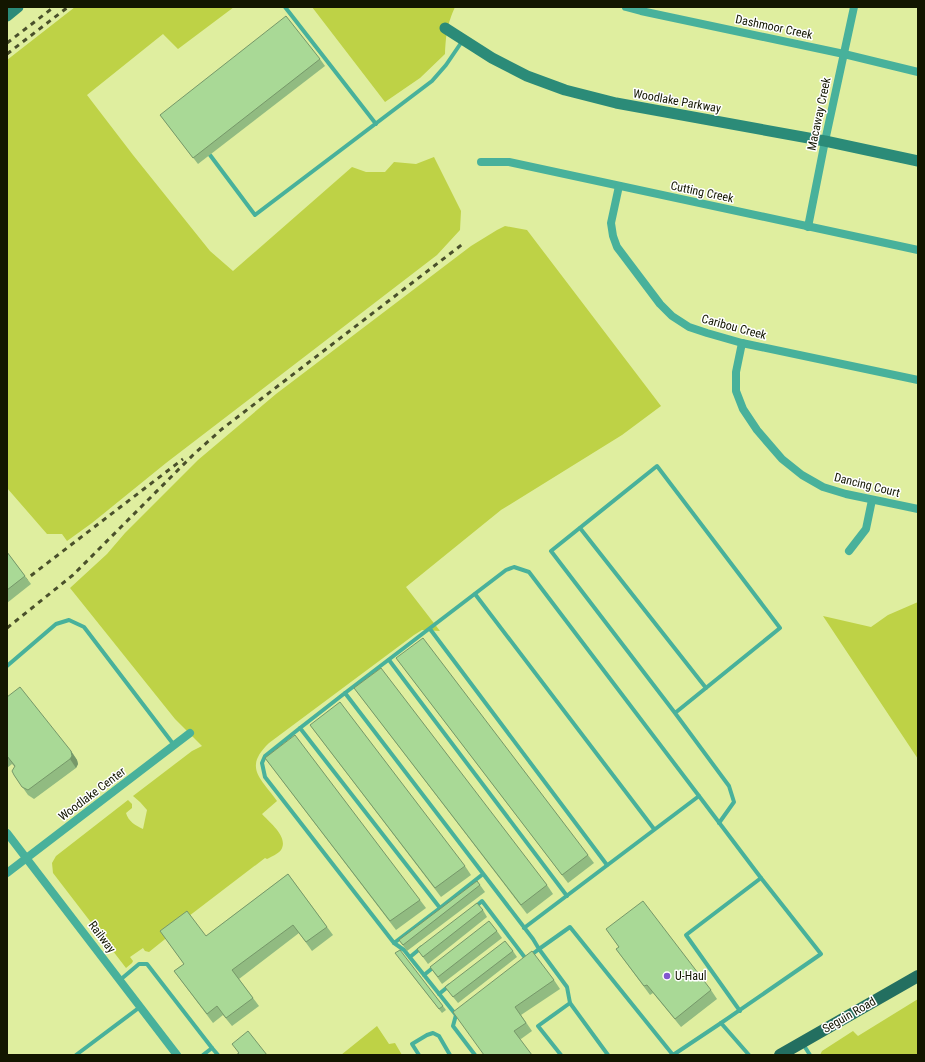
<svg xmlns="http://www.w3.org/2000/svg" width="925" height="1062" font-family="'Roboto Condensed',sans-serif">
<style>
.green{fill:#bed246}
.lines{fill:none;stroke-linecap:round;stroke-linejoin:round}
.lane{stroke:#48b19b;stroke-width:4}
.street{stroke:#48b19b;stroke-width:8}
.secondary{stroke:#2b8b78;stroke-width:11}
.primary{stroke:#236f60;stroke-width:12}
.rail{stroke:#4a502b;stroke-width:3;stroke-dasharray:5 5;stroke-linecap:butt}
.wall{fill:#91bb81}
.shaded-wall{fill:#769869}
.building{fill:#a9d996;stroke:#769869}
.poi-dot{fill:#8256cf;stroke:#fff;stroke-width:1.5}
.labels{text-anchor:middle;stroke-width:3;stroke-linejoin:round;paint-order:stroke}
.street-label{font-size:12px;fill:#131600;stroke:#fff}
.poi-label{font-size:12px;fill:#131600;stroke:#fff;text-anchor:start}
</style>
<rect width="100%" height="100%" fill="#dfee9f"/>
<!-- green -->
<g class="green">
<polygon points="75,7 234,7 178,49 163,34 87,95 133,155 210,251 233,271 352,167 366,172 385,172 394,162 416,164 434,157 461,211 460,230 437,255 166,463 92,523 67,541 62,534 47,534 7,488 7,60"/>
<path d="M312 7H455C447 25 446 34 445 54L420 78 385 102Z"/>
<path d="M505 226 527 230 661 406 622 435 501 510 406 587 440 631 422 630 414 635 269 743C243 768 261 778 277 801L262 814C270 823 289 837 281 850 278 854 271 857 267 859L265 858 189 916 190 919 149 952 145 951 143 948 130 957 133 961 132 963 126 968 53 873 52 863 56 856 128 800 132 804V808L126 813C128 821 136 826 143 829L147 810 140 802 133 796 192 751 202 746 175 719 70 588 107 554 125 533 198 460 276 394 471 246 497 230Z"/>
<polygon points="918,602 918,759 823,616 871,627 888,615"/>
<polygon points="918,999 918,1055 820,1055 822,1051 853,1031 858,1036"/>
<polygon points="377,1026 389,1044 395,1043 402,1055 341,1055"/>
</g>
<g class="lines">
<!-- lane -->
<g class="lane">
<polyline points="285,7 376,124"/>
<polyline points="210,155 255,215 432,81 446,65 463,40"/>
<polyline points="580,528 706,688"/>
<polyline points="475,594 654,829"/>
<polyline points="430,629 607,865"/>
<polyline points="389,660 567,896"/>
<polyline points="7,666 56,624 69,620 84,627 174,745"/>
<polyline points="345,693 506,570 514,567 529,572 699,796 524,928"/>
<polyline points="675,713 780,628 657,466 551,551 675,713 729,786 734,802 719,823"/>
<polyline points="300,728 265,756 262,763 265,777 394,943 440,908"/>
<polyline points="699,796 761,878 821,954 721,1023"/>
<polyline points="483,874 440,908 300,728 345,693 533,939 539,949 570,927 673,1055 721,1023 749,1055"/>
<polyline points="474,908 482,901 526,959"/>
<polyline points="394,943 404,950 456,1015"/>
<polyline points="530,956 539,949 567,987 570,1003 538,1026 561,1055"/>
<polyline points="410,957 422,947"/>
<polyline points="424,975 435,966"/>
<polyline points="120,980 139,964 147,964 212,1048 203,1055"/>
<polyline points="439,994 450,985"/>
<polyline points="570,1003 608,1055"/>
<polyline points="740,1011 686,935 761,878"/>
<polyline points="459,1012 456,1015 453,1026 475,1055"/>
<polyline points="803,1044 810,1055"/>
<polyline points="212,1048 218,1055"/>
<polyline points="76,1055 140,1007"/>
<polyline points="419,1055 412,1044 427,1035 433,1033 439,1036 450,1055"/>
</g>
<!-- street -->
<g class="street">
<polyline points="626,7 641,11 844,54 918,72"/>
<polyline points="481,162 509,162 918,250"/>
<polyline points="619,186 611,223 613,236 617,247 660,304 672,316 689,327 707,333 742,343 918,380"/>
<polyline points="808,227 825,141 854,7"/>
<polyline points="742,343 736,372 736,391 743,409 757,430 782,459 802,475 823,487 846,494 918,509"/>
<polyline points="849,551 866,529 872,500"/>
<polyline points="7,833 177,1055"/>
<polyline points="7,873 190,733"/>
</g>
<!-- secondary -->
<g class="secondary">
<polyline points="7,16 18,7"/>
<polyline points="445,28 492,58 527,76 565,90 616,103 825,141 918,161"/>
</g>
<!-- primary -->
<polyline class="primary" points="780,1055 918,976"/>
<!-- rail -->
<g class="rail">
<polyline points="7,43 54,7"/>
<polyline points="7,54 68,7"/>
<polyline points="7,594 183,459"/>
<polyline points="7,628 73,575 193,455 222,429 464,243"/>
</g>
</g>
<!-- wall -->
<g class="wall">
<polygon points="320,59 325,66 198,164 160,115"/>
<polygon points="7,552 31,584 7,603"/>
<polygon points="396,658 588,855 594,863 568,883"/>
<polygon points="354,688 547,885 553,894 527,914"/>
<polygon points="7,697 71,751 77,760 78,764 76,768 34,799 28,795 14,775 15,767 12,764 7,768"/>
<polygon points="310,725 465,866 471,875 441,897"/>
<polygon points="265,758 420,900 426,908 396,930"/>
<polygon points="288,874 333,935 312,951 299,933 239,979 259,1006 232,1026 223,1015 213,1023 174,971 184,964 160,931 206,936"/>
<polygon points="480,885 485,892 407,951 399,940"/>
<polygon points="483,910 487,917 428,964 417,949"/>
<polygon points="606,929 711,990 717,999 681,1027 653,993 650,995 616,949 619,947"/>
<polygon points="497,931 502,938 442,984 430,967"/>
<polygon points="513,951 517,957 458,1003 445,987"/>
<polygon points="398,957 443,1006 446,1010 442,1013"/>
<polygon points="554,980 560,989 521,1015 532,1031 521,1039 453,1012"/>
</g>
<!-- shaded-wall -->
<polygon class="shaded-wall" points="71,751 77,760 78,764 76,768 70,759"/>
<!-- building -->
<g class="building">
<polygon points="286,16 320,59 193,158 160,115"/>
<polygon points="7,552 25,576 7,590"/>
<polygon points="423,638 588,855 562,875 396,658"/>
<polygon points="381,668 547,885 521,905 354,688"/>
<polygon points="20,687 71,751 72,756 70,759 28,790 22,787 14,775 12,771 15,766 7,756 7,697"/>
<polygon points="340,702 465,866 435,888 310,725"/>
<polygon points="295,735 420,900 390,921 265,758"/>
<polygon points="288,874 327,927 306,942 293,925 232,970 253,998 226,1018 217,1006 207,1014 174,971 184,964 160,931 187,911 206,936"/>
<polygon points="477,881 480,885 403,945 399,940"/>
<polygon points="643,901 711,990 675,1019 647,985 644,986 616,949 619,947 606,929"/>
<polygon points="477,903 483,910 423,957 417,949"/>
<polygon points="489,921 497,931 438,977 430,967"/>
<polygon points="505,941 513,951 453,997 445,987"/>
<polygon points="400,950 443,1006 439,1009 395,953"/>
<polygon points="532,951 554,980 515,1007 526,1023 514,1031 532,1055 484,1055 453,1012"/>
<polygon points="248,1031 267,1055 236,1055 239,1053 232,1044"/>
</g>
<!-- markers -->
<circle class="poi-dot" cx="667" cy="976" r="4"/>
<g class="labels">
<!-- street labels -->
<g class="street-label">
<text transform="translate(774 27) rotate(12)" y="4">Dashmoor Creek</text>
<text transform="translate(677 101) rotate(10)" y="4">Woodlake Parkway</text>
<text transform="translate(819 114) rotate(-78)" y="4">Macaway Creek</text>
<text transform="translate(702 192) rotate(12)" y="4">Cutting Creek</text>
<text transform="translate(734 327) rotate(15)" y="4">Caribou Creek</text>
<text transform="translate(867 485) rotate(14)" y="4">Dancing Court</text>
<text transform="translate(92 794) rotate(-37)" y="4">Woodlake Center</text>
<text transform="translate(102 937) rotate(53)" y="4">Railway</text>
<text transform="translate(849 1015) rotate(-30)" y="4">Seguin Road</text>
</g>
<!-- poi labels -->
<g class="poi-label">
<text x="675" y="980">U-Haul</text>
</g>
</g>
<!-- border -->
<rect width="925" height="1062" fill="none" stroke="#131600" stroke-width="16"/>
</svg>
